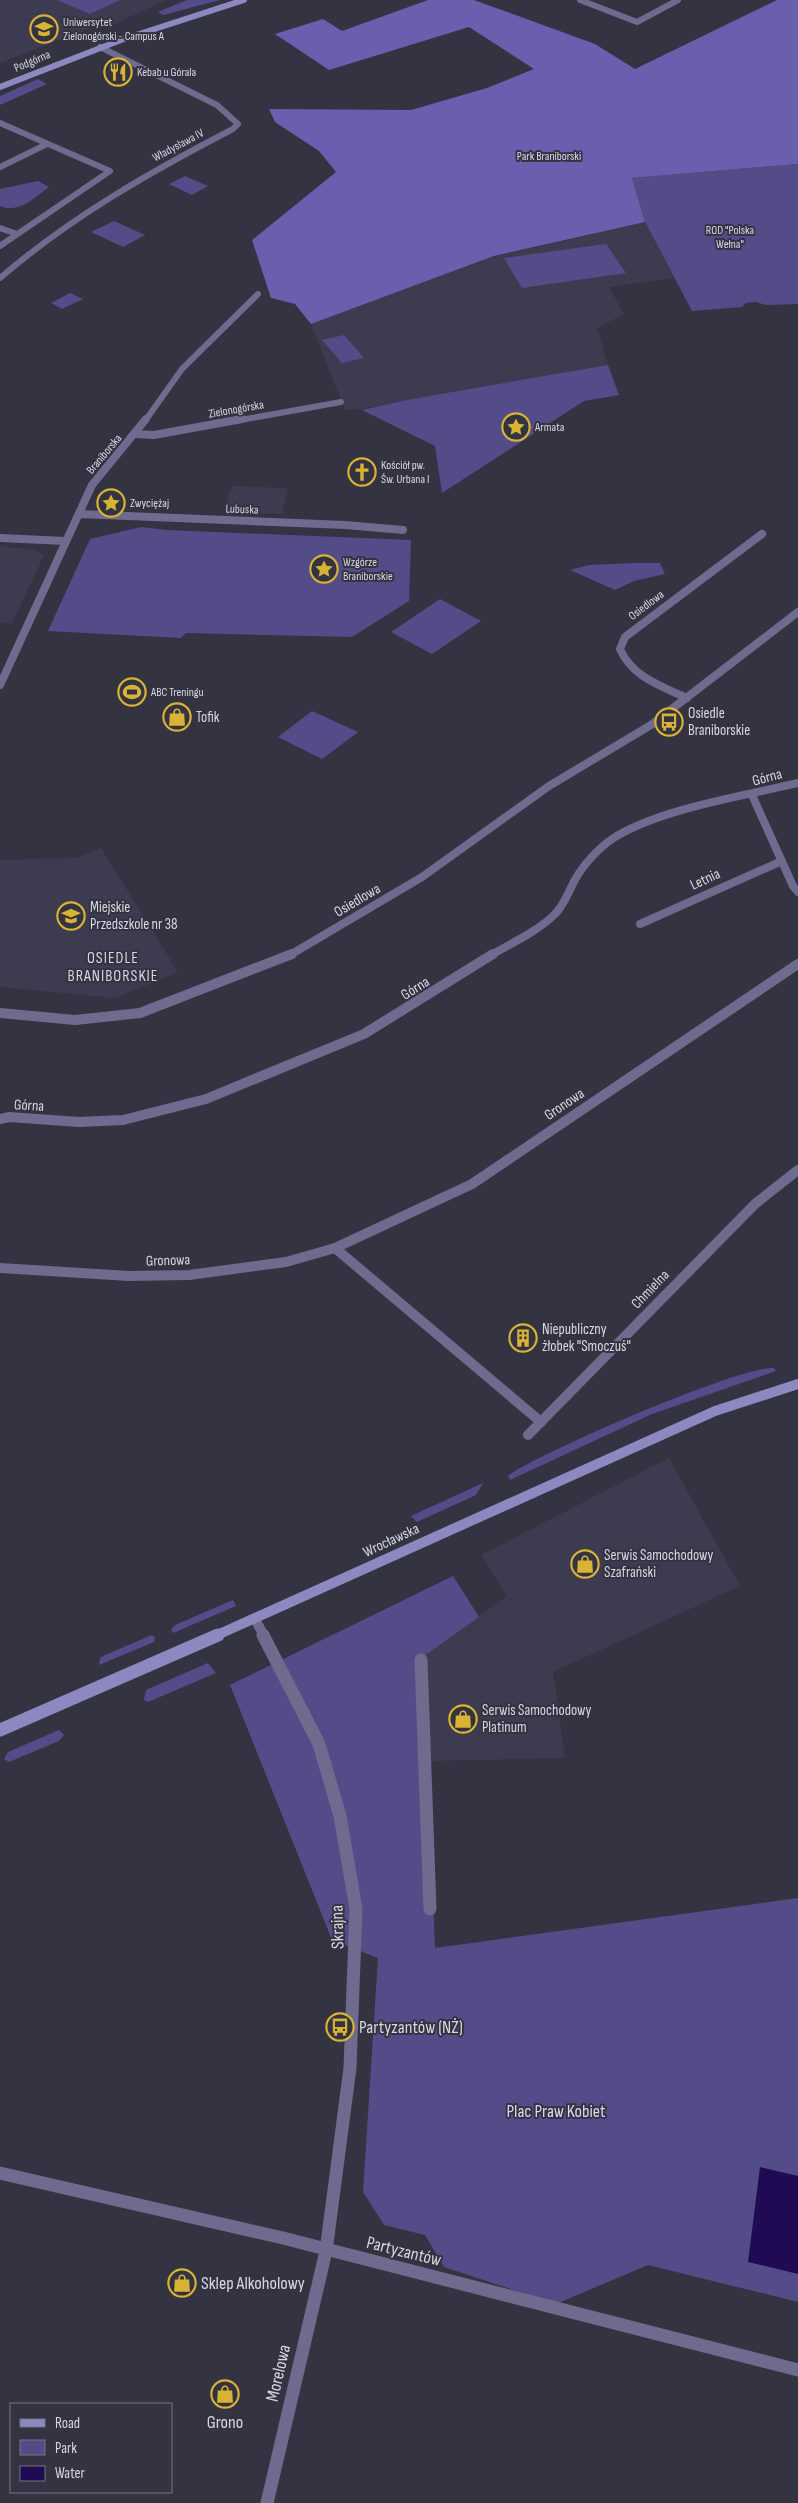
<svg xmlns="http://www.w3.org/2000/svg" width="798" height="2503" font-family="'Sofia Sans Condensed',sans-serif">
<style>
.built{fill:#3d3b50}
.green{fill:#544c88}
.forest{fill:#6a5fae}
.water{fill:#210a54}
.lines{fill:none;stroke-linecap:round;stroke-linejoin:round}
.street-far3{stroke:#6e6b8e;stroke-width:6}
.street-far2{stroke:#6e6b8e;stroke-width:8}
.street-far1{stroke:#6e6b8e;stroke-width:10}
.street{stroke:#6e6b8e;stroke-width:13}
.secondary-far2{stroke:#8d88c0;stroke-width:6}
.secondary-far1{stroke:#8d88c0;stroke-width:10}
.secondary{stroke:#8d88c0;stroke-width:13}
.labels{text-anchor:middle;stroke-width:4;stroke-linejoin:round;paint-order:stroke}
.far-poi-label{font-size:12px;fill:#d7d7e1;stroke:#343342;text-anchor:start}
.far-street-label{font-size:12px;fill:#d7d7e1;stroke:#343342}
.far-park-label{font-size:12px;fill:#d9d8ee;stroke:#343342}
.poi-label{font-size:15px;fill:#d7d7e1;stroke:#343342;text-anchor:start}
.street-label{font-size:15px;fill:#d7d7e1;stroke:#343342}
.neighbourhood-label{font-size:16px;letter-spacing:1px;fill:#d7d7e1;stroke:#343342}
.near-street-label{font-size:18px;fill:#d7d7e1;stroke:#343342}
.near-poi-label{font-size:18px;fill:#d7d7e1;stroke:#343342;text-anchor:start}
.near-park-label{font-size:18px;fill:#d9d8ee;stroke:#343342}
</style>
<rect width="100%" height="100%" fill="#343342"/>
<!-- built -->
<g class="built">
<polygon points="0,0 167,0 112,25 101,24 0,63"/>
<polygon points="645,222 674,278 609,287 624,314 597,328 608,365 362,409 345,410 311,324 493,257"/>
<polygon points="232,486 288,488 282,514 224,512"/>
<polygon points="0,546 34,550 44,555 12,624 0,622"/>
<polygon points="101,848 178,972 115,998 0,987 0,860 76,858"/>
<polygon points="669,1458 740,1586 553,1672 565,1758 428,1761 424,1655 507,1596 481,1555"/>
</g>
<!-- green -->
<g class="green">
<polygon points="57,0 120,0 90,14"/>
<polygon points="187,0 220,0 163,15 158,12"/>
<polygon points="38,79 47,84 0,105 0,96"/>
<polygon points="798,164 798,304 766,305 756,302 746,303 742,307 692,311 645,222 632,178"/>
<polygon points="185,176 208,186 192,195 169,184"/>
<path d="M38 181 49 187C34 198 19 214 0 206V189Z"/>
<polygon points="114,221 145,235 123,247 91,232"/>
<polygon points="606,244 626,273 522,288 504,258"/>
<polygon points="70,293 83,299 62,309 51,303"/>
<polygon points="344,335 364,358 342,363 322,340"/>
<polygon points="608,365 619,395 584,401 442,493 435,446 362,410 412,399"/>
<polygon points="141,527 167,530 411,540 409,601 352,637 186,633 181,638 48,631 90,539"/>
<polygon points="634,563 660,563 665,574 634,581 615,590 570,570 589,565"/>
<polygon points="440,599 481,621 432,654 391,632"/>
<polygon points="312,711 358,732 322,759 278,737"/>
<path d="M774 1368 776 1371 652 1414 510 1480 508 1476C536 1454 742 1365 774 1368Z"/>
<polygon points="483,1483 476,1495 417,1522 411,1516"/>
<polygon points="453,1576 479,1617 424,1656 435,1948 798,1898 798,2302 648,2265 556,2304 444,2267 425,2235 384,2225 363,2192 378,1958 332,1940 230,1685"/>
<polygon points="233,1600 236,1606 173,1633 171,1630 175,1625"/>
<polygon points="152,1635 155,1638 154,1642 99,1665 100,1658 105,1655"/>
<polygon points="208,1663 216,1673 148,1702 144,1700 146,1690"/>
<polygon points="59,1730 64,1735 59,1741 9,1762 4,1759 8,1752"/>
</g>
<!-- forest -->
<polygon class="forest" points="428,0 474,0 595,44 635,69 777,0 798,0 798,164 632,178 645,222 494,256 311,324 295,304 271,298 252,240 336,172 319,151 275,122 269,109 411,110 487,88 534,69 469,27 329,70 275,34 323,19 342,31"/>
<!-- water -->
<polygon class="water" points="760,2167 798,2176 798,2274 748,2262"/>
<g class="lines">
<!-- street-far3 -->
<g class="street-far3">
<polyline points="580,0 637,22 678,0"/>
<polyline points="0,123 110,171 0,246"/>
<polyline points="0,167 47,144"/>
<polyline points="0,228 17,234"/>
<path d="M0 278C71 217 150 172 233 129L238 124 217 105 100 47"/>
<polyline points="145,421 182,369 258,294"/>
<polyline points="235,421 341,402"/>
</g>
<!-- street-far2 -->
<g class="street-far2">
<polyline points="135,434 154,435 242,419"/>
<polyline points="79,514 345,525 403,530"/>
<polyline points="0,538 65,541"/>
<polyline points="0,685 92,485 146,419"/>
<path d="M687 698C661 686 632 677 620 649L625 637 762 534"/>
<polyline points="752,795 793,886 798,892"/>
<polyline points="640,924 782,861"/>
<polyline points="290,955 422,877 549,786 651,725 798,612"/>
<path d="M491 955C512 943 538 931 555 914 565 904 569 890 576 878 584 864 599 848 612 839 658 809 744 796 798 783"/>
</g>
<!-- street-far1 -->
<g class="street-far1">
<polyline points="0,1013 75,1020 140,1013 292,954"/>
<polyline points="0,1119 9,1117 79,1122 123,1120 206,1099 364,1034 493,954"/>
<polyline points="335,1248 541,1422"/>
<polyline points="0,1268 129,1276 189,1275 286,1262 335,1248 472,1184 798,964"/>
<polyline points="528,1435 755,1204 798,1170"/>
<polyline points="255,1619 264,1636"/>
</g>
<!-- street -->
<g class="street">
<polyline points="263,1635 319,1744 340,1816 356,1909 350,2068 326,2251 267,2503"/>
<polyline points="421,1660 430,1909"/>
<polyline points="0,2173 283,2238 798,2370"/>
</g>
<!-- secondary-far2 -->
<polyline class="secondary-far2" points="0,87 121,40 244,0"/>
<!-- secondary-far1 -->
<polyline class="secondary-far1" points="215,1636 715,1411 798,1384"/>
<!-- secondary -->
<polyline class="secondary" points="0,1730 218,1635"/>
</g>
<!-- icons -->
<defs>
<g id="university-ring" transform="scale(1.4375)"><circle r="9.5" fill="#343342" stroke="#d9b334" stroke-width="1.5"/><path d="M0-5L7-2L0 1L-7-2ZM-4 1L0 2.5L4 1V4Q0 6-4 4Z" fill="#d9b334"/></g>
<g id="restaurant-ring" transform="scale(1.4375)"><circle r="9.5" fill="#343342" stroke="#d9b334" stroke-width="1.5"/><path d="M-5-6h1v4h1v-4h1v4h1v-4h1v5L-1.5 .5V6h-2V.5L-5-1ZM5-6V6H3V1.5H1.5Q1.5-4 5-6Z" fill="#d9b334"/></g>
<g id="sight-ring" transform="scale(1.4375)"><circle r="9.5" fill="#343342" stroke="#d9b334" stroke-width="1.5"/><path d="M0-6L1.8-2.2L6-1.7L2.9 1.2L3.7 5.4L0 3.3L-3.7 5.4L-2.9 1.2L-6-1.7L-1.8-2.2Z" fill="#d9b334"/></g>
<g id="church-ring" transform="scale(1.4375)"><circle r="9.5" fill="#343342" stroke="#d9b334" stroke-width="1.5"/><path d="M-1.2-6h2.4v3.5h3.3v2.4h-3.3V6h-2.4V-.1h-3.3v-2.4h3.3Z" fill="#d9b334"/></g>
<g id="stadium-ring" transform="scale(1.4375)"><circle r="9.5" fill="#343342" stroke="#d9b334" stroke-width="1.5"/><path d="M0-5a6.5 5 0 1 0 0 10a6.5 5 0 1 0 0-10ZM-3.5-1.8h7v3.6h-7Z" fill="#d9b334"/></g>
<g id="shop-ring" transform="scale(1.4375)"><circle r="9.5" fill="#343342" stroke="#d9b334" stroke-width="1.5"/><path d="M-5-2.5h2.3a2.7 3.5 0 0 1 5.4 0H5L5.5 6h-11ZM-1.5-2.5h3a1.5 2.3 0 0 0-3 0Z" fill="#d9b334"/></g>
<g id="bus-ring" transform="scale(1.4375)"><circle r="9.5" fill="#343342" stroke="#d9b334" stroke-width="1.5"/><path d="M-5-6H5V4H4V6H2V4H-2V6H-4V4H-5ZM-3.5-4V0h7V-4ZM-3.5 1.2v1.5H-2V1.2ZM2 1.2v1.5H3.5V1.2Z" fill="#d9b334"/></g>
<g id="school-ring" transform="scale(1.4375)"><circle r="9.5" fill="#343342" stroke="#d9b334" stroke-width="1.5"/><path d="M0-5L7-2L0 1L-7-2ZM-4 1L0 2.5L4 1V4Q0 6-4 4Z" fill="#d9b334"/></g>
<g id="building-ring" transform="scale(1.4375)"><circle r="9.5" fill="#343342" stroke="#d9b334" stroke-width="1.5"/><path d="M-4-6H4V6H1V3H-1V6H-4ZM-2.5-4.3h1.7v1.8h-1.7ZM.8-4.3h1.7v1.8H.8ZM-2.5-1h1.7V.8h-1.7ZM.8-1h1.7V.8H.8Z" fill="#d9b334"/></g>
</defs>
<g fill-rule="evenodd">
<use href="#university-ring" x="44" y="29"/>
<use href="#restaurant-ring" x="118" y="72"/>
<use href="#sight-ring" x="516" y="427"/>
<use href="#church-ring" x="362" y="472"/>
<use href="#sight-ring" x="111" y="503"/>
<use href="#sight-ring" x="324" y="569"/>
<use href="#stadium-ring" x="132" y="692"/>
<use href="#shop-ring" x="177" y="717"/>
<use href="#bus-ring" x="669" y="722"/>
<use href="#school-ring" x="71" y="916"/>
<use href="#building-ring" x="523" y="1338"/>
<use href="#shop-ring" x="585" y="1564"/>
<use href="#shop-ring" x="463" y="1719"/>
<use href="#bus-ring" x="340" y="2027"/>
<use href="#shop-ring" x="182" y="2283"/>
<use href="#shop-ring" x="225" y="2394"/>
</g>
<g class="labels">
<!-- far-poi labels -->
<g class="far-poi-label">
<text x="63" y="26">Uniwersytet<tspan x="63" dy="14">Zielonogórski - Campus A</tspan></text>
<text x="137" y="76">Kebab u Górala</text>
<text x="535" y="431">Armata</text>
<text x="381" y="469">Kościół pw.<tspan x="381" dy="14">Św. Urbana I</tspan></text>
<text x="130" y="507">Zwyciężaj</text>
<text x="343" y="566">Wzgórze<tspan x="343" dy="14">Braniborskie</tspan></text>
<text x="151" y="696">ABC Treningu</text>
</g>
<!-- far-street labels -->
<g class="far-street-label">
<text transform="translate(32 61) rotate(-23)" y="4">Podgórna</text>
<text transform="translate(178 145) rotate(-28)" y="4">Władysława IV</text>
<text transform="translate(236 409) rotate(-10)" y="4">Zielonogórska</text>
<text transform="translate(104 454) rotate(-50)" y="4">Braniborska</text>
<text transform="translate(242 509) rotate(2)" y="4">Lubuska</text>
<text transform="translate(646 605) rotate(-37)" y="4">Osiedlowa</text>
</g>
<!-- far-park labels -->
<g class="far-park-label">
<text x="549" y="160">Park Braniborski</text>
<text x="730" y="234">ROD "Polska<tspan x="730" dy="14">Wełna"</tspan></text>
</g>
<!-- poi labels -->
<g class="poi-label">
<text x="688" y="718">Osiedle<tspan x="688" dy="17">Braniborskie</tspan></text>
<text x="196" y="722">Tofik</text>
<text x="90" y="912">Miejskie<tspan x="90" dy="17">Przedszkole nr 38</tspan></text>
<text x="542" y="1334">Niepubliczny<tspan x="542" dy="17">żłobek "Smoczuś"</tspan></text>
<text x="604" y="1560">Serwis Samochodowy<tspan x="604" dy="17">Szafrański</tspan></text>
<text x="482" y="1715">Serwis Samochodowy<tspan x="482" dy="17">Platinum</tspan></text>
</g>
<!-- street labels -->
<g class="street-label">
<text transform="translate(767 777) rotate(-15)" y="5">Górna</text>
<text transform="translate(705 879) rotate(-25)" y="5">Letnia</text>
<text transform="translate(357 900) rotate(-31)" y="5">Osiedlowa</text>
<text transform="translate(415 988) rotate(-32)" y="5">Górna</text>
<text transform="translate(564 1104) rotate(-34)" y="5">Gronowa</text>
<text transform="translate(29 1105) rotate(3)" y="5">Górna</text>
<text transform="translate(168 1260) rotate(-2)" y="5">Gronowa</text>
<text transform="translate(650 1289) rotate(-46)" y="5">Chmielna</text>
<text transform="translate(391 1540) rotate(-25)" y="5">Wrocławska</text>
</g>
<!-- neighbourhood labels -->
<g class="neighbourhood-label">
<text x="113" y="963">OSIEDLE<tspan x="113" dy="18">BRANIBORSKIE</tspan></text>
</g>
<!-- near-street labels -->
<g class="near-street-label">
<text transform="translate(337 1927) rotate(-91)" y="6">Skrajna</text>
<text transform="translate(404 2251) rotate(14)" y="6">Partyzantów</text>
<text transform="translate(278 2373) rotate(-77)" y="6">Morelowa</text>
</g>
<!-- near-poi labels -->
<g class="near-poi-label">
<text x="359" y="2033">Partyzantów (NŻ)</text>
<text x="201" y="2289">Sklep Alkoholowy</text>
<text x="225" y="2428" text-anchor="middle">Grono</text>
</g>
<!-- near-park labels -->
<g class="near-park-label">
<text x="556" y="2117">Plac Praw Kobiet</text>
</g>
</g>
<!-- legend -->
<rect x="10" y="2403" width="162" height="90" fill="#343342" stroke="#757582"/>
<rect x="20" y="2419" width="25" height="8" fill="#8d88c0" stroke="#757582"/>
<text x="55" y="2428" font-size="15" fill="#d7d7e1">Road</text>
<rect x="20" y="2440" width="25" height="15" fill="#544c88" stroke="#757582"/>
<text x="55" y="2453" font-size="15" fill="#d7d7e1">Park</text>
<rect x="20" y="2466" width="25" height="15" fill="#210a54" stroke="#757582"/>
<text x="55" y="2478" font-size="15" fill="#d7d7e1">Water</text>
</svg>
